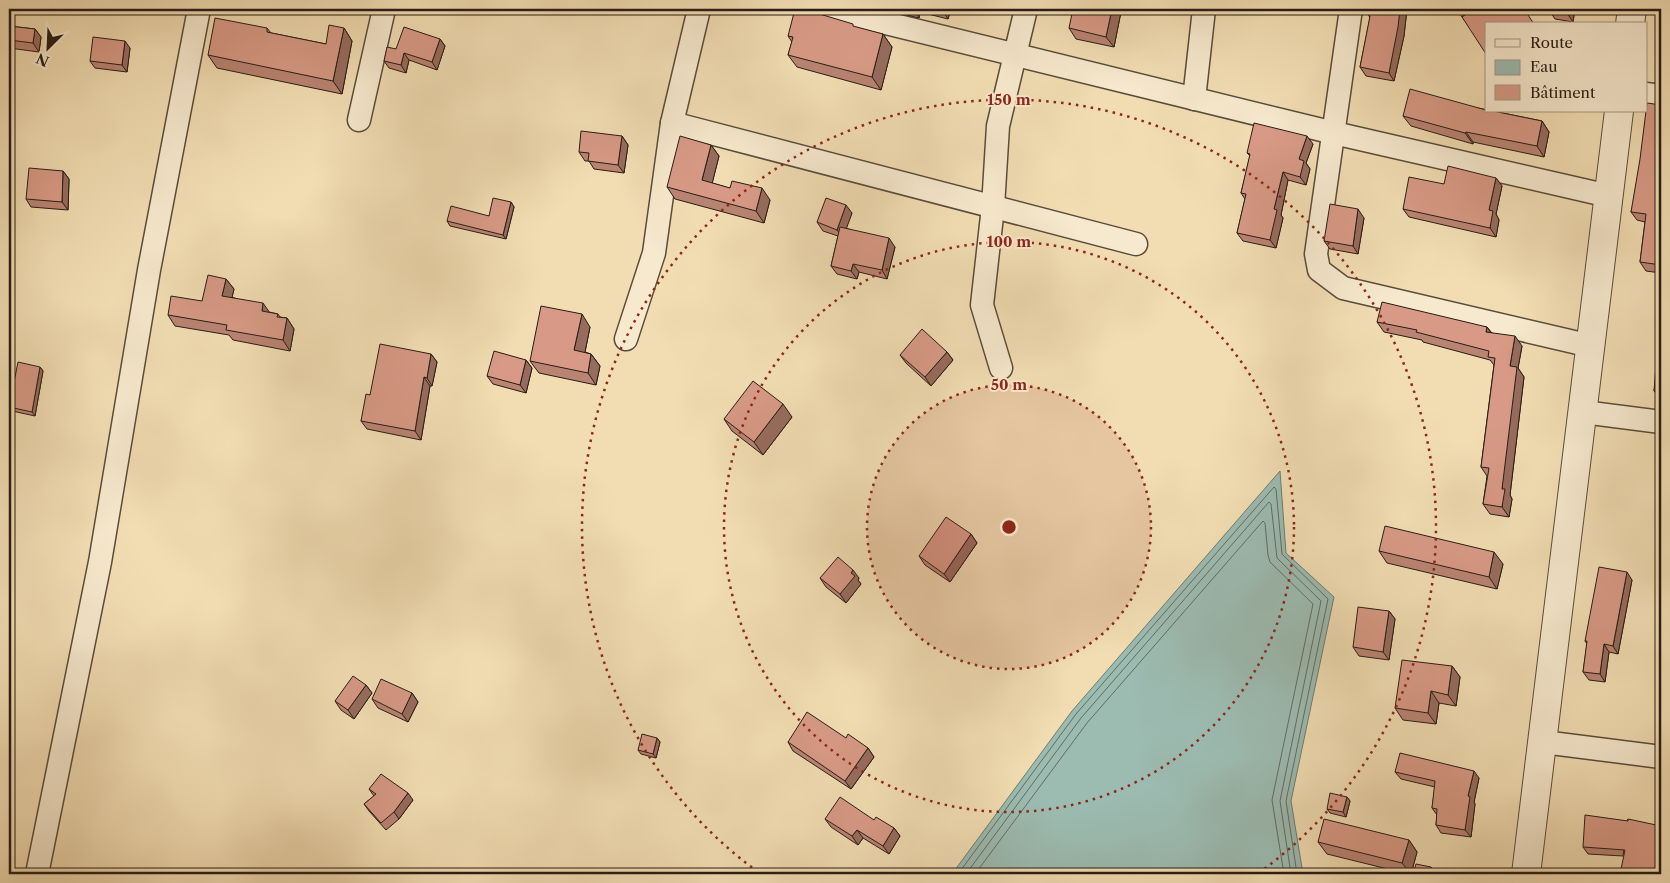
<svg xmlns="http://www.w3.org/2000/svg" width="1670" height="883" font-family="'Libre Caslon Text',serif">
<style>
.water{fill:#9cbbb1;stroke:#6e7b73}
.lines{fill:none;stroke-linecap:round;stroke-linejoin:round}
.shore{stroke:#626c63;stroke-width:1}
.minor-casing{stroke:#5a4c3c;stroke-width:25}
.tertiary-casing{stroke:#5a4c3c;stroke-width:30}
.minor{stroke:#f7e9ce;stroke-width:22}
.tertiary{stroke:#f7e9ce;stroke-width:28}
.wall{fill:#ba8473;stroke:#281c15}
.shaded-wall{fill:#976c5e;stroke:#281c15}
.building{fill:#d89a86;stroke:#281c15}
.ring{fill:none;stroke:#8f2418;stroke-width:2.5;stroke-dasharray:2.5 5}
.centre{fill:#8f2418;stroke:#f7e9ce;stroke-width:2.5}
.ring-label{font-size:15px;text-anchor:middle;font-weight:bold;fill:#8f2418;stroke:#f7e9ce;stroke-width:4;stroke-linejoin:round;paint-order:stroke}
</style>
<rect width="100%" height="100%" fill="#f2ddb3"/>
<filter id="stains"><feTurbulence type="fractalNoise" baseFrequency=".004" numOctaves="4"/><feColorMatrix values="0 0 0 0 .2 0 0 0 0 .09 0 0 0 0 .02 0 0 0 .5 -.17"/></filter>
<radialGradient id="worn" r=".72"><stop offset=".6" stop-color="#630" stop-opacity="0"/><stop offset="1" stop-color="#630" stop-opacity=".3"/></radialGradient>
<!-- water -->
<polygon class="water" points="1280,471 1286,553 1334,597 1291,801 1303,874 952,874 1072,711"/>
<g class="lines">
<!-- shore -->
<g class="shore">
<polyline points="958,874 1076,714 1274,487 1276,489 1282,554 1328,599 1286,801 1297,874"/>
<polyline points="966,874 1081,718 1269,502 1271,504 1277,558 1321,601 1280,801 1291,874"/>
<polyline points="975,874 1087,723 1263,521 1265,523 1268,555 1270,562 1313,604 1272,800 1284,874"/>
</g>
<!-- minor casing -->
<g class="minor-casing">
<g id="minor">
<polyline points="829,9 1334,133 1609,196"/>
<polyline points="1351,9 1316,254 1319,270 1343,288 1591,346"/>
<polyline points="1646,94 1661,96"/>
<polyline points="1194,99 1204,9"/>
<polyline points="359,120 384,9"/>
<polyline points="672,123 1136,244"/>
<polyline points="626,339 654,253 672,123 699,9"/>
<polyline points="1001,368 982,305 993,207 998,126 1026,9"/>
<polyline points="1583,412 1661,422"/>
<polyline points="1543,742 1661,757"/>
<polyline points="37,874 100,562 149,270 199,9"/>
</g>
</g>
<!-- tertiary casing -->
<g class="tertiary-casing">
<g id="tertiary">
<polyline points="1630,24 1632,9"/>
<polyline points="1526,874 1619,111"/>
</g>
</g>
<!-- minor -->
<use href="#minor" class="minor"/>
<!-- tertiary -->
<use href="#tertiary" class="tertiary"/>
</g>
<!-- wall -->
<g class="wall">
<polygon points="650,9 661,9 661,12"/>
<polygon points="883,9 951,9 948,19 920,12 919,18"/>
<polygon points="1370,9 1407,9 1404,36 1394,81 1366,76 1360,67 1370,18 1369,16"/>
<polygon points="1440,9 1473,9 1460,14"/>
<polygon points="1575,9 1573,22 1555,19 1549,10"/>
<polygon points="1121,12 1114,47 1076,39 1069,28"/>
<polygon points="9,26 35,29 41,37 39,52 9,48"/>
<polygon points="267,28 271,33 326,44 344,28 352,41 342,94 217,68 208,55"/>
<polygon points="883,34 892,47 881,90 797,67 788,55 792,42 788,36"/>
<polygon points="440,39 445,46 437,70 409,60 406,73 389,68 384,61 396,49"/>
<polygon points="130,48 127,72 95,68 90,61"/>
<polygon points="1661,105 1661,273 1646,271 1640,262 1645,222 1637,220 1631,212"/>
<polygon points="1478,108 1542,121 1549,132 1544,157 1473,142 1473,144 1411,126 1403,116"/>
<polygon points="622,136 628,145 624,173 594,169 589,161 585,161 579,152"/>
<polygon points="1313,144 1306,163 1310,169 1306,185 1288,180 1281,215 1283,218 1276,248 1243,241 1237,233 1245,199 1241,193 1250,156 1247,153"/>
<polygon points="711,145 719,156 712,183 770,200 764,223 675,199 667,187"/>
<polygon points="63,171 69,179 68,210 31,207 26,199"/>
<polygon points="1496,178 1502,186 1496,214 1499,220 1496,237 1409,217 1403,209 1444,184"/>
<polygon points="511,202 514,207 506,239 450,226 447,221 489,216"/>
<polygon points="852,213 846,228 895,247 887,279 859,272 857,279 837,274 831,266 838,236 823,231 817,222"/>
<polygon points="1364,218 1358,254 1330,249 1324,241"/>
<polygon points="226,279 234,289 232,297 269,312 278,314 280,317 287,318 294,329 290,351 233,340 229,335 175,326 168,315 202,301"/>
<polygon points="1377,322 1487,327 1492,333 1522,346 1518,368 1524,377 1510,495 1512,499 1509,517 1490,514 1483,504 1487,476 1481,467 1494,365 1490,360 1423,342 1422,340 1384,332"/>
<polygon points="590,327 585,352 591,354 600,366 596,385 539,373 530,361"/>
<polygon points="1661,340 1661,398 1659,397 1654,391"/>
<polygon points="947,352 953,360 931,386 906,363 900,355"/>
<polygon points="431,354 437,362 432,386 430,386 421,440 367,429 361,421 370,395"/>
<polygon points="526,360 532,368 526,393 493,384 487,376"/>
<polygon points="40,367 43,371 35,416 12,411 9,407"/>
<polygon points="792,417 763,455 732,431 724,419"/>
<polygon points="971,534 977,543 950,582 925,565 919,556"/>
<polygon points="1379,551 1503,564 1497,589 1387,563"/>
<polygon points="820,578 859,578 858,580 861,584 846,603 826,587"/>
<polygon points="1632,580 1618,654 1609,652 1605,682 1589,680 1583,672 1587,644 1585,641"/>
<polygon points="1389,611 1395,619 1389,660 1359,656 1353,647"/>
<polygon points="1452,666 1460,677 1456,706 1439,703 1436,724 1403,720 1395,708"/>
<polygon points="366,685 372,693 354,719 341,710 335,701"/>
<polygon points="412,693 418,702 408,722 378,708 372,699"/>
<polygon points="657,738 660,742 656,758 641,754 638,750"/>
<polygon points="846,738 868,748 874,757 851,789 793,751 788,742"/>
<polygon points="1395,772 1479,778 1474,802 1475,804 1471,837 1441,833 1436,825 1437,815 1432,808 1435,787 1401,779"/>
<polygon points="369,789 413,800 399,819 386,830 369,811 364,804 374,796"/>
<polygon points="1347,797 1350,801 1346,817 1330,813 1327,809"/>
<polygon points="825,819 874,820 894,828 900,836 889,854 863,838 858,845 831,827"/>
<polygon points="1628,819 1623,856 1588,854 1583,847 1628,821"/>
<polygon points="1409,840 1417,852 1411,874 1408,874 1327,854 1318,842"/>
</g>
<!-- shaded-wall -->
<g class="shaded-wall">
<polygon points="913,9 918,9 920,12 919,18"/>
<polygon points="942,9 951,9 948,19"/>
<polygon points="1112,9 1119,9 1121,12 1114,47 1106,37"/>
<polygon points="1400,9 1407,9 1404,36 1394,81 1389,73"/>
<polygon points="1465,9 1473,9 1469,27 1463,18"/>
<polygon points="1568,9 1575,9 1573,22 1567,13"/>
<polygon points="344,28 352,41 342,94 333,81"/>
<polygon points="35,29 41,37 39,52 33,43"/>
<polygon points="883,34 892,47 881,90 872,77"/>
<polygon points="440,39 445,46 437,70 432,62"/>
<polygon points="125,41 130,48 127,72 122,65"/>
<polygon points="404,53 409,60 406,73 401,65"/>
<polygon points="1542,121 1549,132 1544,157 1537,146"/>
<polygon points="1661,129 1661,151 1659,148"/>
<polygon points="1466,132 1473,142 1473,144 1465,133"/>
<polygon points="622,136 628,145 624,173 618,165"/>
<polygon points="1307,136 1313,144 1306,163 1310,169 1306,185 1300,177 1299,159"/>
<polygon points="711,145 719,156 710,192 702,180"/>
<polygon points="63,171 69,179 68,210 62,202"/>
<polygon points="1283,172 1288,180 1281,215 1283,218 1276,248 1270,240 1274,209"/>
<polygon points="1496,178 1502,186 1496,214 1499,220 1496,237 1490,228 1489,210"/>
<polygon points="762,188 770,200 764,223 756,211"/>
<polygon points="511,202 514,207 506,239 503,235"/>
<polygon points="846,205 852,213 843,238 837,230"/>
<polygon points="1358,209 1364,218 1358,254 1353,246"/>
<polygon points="889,238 895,247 887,279 882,270"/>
<polygon points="853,264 859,272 857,279 851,271"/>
<polygon points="226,279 234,289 230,306 222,296"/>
<polygon points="263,303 270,313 262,311"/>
<polygon points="582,314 590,327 583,362 574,350"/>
<polygon points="287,318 294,329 290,351 283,340"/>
<polygon points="1487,327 1494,337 1486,332"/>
<polygon points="1515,336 1522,346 1518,368 1524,377 1510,495 1512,499 1509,517 1502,507 1502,489 1510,366"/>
<polygon points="947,352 953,360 931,386 925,377"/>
<polygon points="431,354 437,362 432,386 427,378"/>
<polygon points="591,354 600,366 596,385 588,373"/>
<polygon points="526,360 532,368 526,393 520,385"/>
<polygon points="40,367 43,371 35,416 32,412"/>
<polygon points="424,377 430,386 421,440 415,431"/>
<polygon points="783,404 792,417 763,455 754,442"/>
<polygon points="971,534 977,543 950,582 944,574"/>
<polygon points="1494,552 1503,564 1497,589 1489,577"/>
<polygon points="853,570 859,578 858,580 861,584 846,603 840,594 851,573"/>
<polygon points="1627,572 1632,580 1618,654 1613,646"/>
<polygon points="1389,611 1395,619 1389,660 1383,652"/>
<polygon points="1604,644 1609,652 1605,682 1600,674"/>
<polygon points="1452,666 1460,677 1456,706 1448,695"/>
<polygon points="366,685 372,693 354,719 348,710"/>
<polygon points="1431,691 1439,703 1436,724 1428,713"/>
<polygon points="412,693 418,702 408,722 402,714"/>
<polygon points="657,738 660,742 656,758 653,754"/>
<polygon points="868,748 874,757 851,789 845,781"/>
<polygon points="1474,771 1479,778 1474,802 1475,804 1471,837 1465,830 1468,796"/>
<polygon points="408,793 413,800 399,819 394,812"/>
<polygon points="1347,797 1350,801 1346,817 1343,812"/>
<polygon points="894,828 900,836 889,854 883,846"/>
<polygon points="857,830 863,838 858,845 852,836"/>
<polygon points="1409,840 1417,852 1411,874 1402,863"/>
<polygon points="1431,867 1434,872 1434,874 1430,874"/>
</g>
<!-- building -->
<g class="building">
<polygon points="795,9 803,9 853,24 853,26 883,34 872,77 788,55 793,37 788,36"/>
<polygon points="1073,9 1112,9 1106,37 1069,28"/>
<polygon points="1370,9 1400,9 1398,27 1389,73 1360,67 1370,16 1369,16"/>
<polygon points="1456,9 1465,9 1463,16 1462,17"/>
<polygon points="1474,9 1524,9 1534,24 1486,24 1486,54 1462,17"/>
<polygon points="1549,9 1568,9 1567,13 1549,10"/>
<polygon points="215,18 267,28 267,32 326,44 329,25 344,28 333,81 208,55"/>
<polygon points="9,26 35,29 33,43 9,40"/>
<polygon points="404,27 440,39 432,62 404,53 401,65 384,61 387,47 396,49"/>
<polygon points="93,37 125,41 122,65 90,61"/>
<polygon points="1410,89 1486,110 1486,111 1493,111 1542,121 1537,146 1466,132 1465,133 1403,116"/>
<polygon points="1647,103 1661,105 1661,129 1659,148 1661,148 1661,265 1640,262 1646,214 1631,212 1640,159"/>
<polygon points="1254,123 1307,136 1299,159 1304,161 1300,177 1283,172 1274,209 1277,210 1270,240 1237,233 1246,194 1241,193 1250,154 1247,153"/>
<polygon points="581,131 622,136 618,165 588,161 589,153 579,152"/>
<polygon points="680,136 711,145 702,180 730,188 732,181 762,188 756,211 667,187"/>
<polygon points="1448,166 1496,178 1489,210 1493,211 1490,228 1403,209 1409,177 1444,184"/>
<polygon points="29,168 63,171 62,202 26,199"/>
<polygon points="493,198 511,202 503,235 447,221 451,206 489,216"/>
<polygon points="826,198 846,205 837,230 817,222"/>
<polygon points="1330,204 1358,209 1353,246 1324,241"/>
<polygon points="840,227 889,238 882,270 853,264 851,271 831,266"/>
<polygon points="208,275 226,279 222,296 263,303 262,311 278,314 277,317 287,318 283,340 226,330 227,325 168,315 171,296 202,301"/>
<polygon points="1382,302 1487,327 1486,332 1515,336 1510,366 1517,367 1502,489 1505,489 1502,507 1483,504 1489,468 1481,467 1495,358 1488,357 1489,351 1416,332 1417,330 1377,322"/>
<polygon points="541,306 582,314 574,350 591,354 588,373 530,361"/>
<polygon points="922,329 947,352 925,377 900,355"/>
<polygon points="1658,340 1661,340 1661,391 1654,391"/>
<polygon points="380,344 431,354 427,378 424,377 415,431 361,421 366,394 370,395"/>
<polygon points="494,351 526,360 520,385 487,376"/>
<polygon points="18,362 40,367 32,412 9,407"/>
<polygon points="753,381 783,404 754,442 724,419"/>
<polygon points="946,517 971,534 944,574 919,556"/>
<polygon points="1385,526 1494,552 1489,577 1379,551"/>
<polygon points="838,557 853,570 851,573 855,576 840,594 820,578"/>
<polygon points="1599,567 1627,572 1613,646 1604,644 1600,674 1583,672 1587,641 1585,641"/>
<polygon points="1358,607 1389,611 1383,652 1353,647"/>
<polygon points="1402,660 1452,666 1448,695 1431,691 1428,713 1395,708"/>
<polygon points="353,676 366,685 348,710 335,701"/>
<polygon points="381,679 412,693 402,714 372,699"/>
<polygon points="807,712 846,738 848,734 868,748 845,781 788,742"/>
<polygon points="642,734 657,738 653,754 638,750"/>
<polygon points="1400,753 1474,771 1468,796 1470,797 1465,830 1436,825 1437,809 1432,808 1435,781 1395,772"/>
<polygon points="381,774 408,793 394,812 381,823 364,804 376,794 369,789"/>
<polygon points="1330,793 1347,797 1343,812 1327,809"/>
<polygon points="840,797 874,820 876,817 894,828 883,846 857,830 852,836 825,819"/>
<polygon points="1585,815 1628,821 1628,819 1661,826 1661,874 1620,874 1625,850 1583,847"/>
<polygon points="1324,819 1409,840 1402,863 1318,842"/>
<polygon points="1416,864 1431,867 1430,874 1413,874"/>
</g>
<!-- distance rings -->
<circle cx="1009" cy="527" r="142" fill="#8f2418" fill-opacity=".12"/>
<g class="ring">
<circle cx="1009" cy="527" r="142"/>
<circle cx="1009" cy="527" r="285"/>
<path d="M758 872A427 427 0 1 1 1260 872"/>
</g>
<circle cx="1009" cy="527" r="8" class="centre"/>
<g class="ring-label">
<text x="1009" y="105">150 m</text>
<text x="1009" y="247">100 m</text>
<text x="1009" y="390">50 m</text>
</g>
<!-- margin -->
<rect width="1670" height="883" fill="none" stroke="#f2ddb3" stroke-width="30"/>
<rect x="10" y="10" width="1650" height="863" fill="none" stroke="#281c15" stroke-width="2.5"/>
<rect x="15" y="15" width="1640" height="853" fill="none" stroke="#281c15"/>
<!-- legend -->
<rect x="1485" y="22" width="162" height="90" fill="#f7e9ce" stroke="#a49784"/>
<rect x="1495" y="39" width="25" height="8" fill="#f7e9ce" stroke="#a49784"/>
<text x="1530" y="48" font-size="15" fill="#281c15">Route</text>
<rect x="1495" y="60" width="25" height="15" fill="#9cbbb1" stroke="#a49784"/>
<text x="1530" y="72" font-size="15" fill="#281c15">Eau</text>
<rect x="1495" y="85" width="25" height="15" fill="#d89a86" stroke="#a49784"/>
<text x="1530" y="98" font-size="15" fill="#281c15">Bâtiment</text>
<!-- north arrow -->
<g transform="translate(48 48) rotate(204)" stroke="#f7e9ce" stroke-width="4" paint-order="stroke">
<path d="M0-4L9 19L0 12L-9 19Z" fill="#281c15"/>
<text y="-8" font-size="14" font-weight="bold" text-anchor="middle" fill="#281c15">N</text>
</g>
<rect width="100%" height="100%" filter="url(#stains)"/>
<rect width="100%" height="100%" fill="url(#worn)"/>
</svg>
